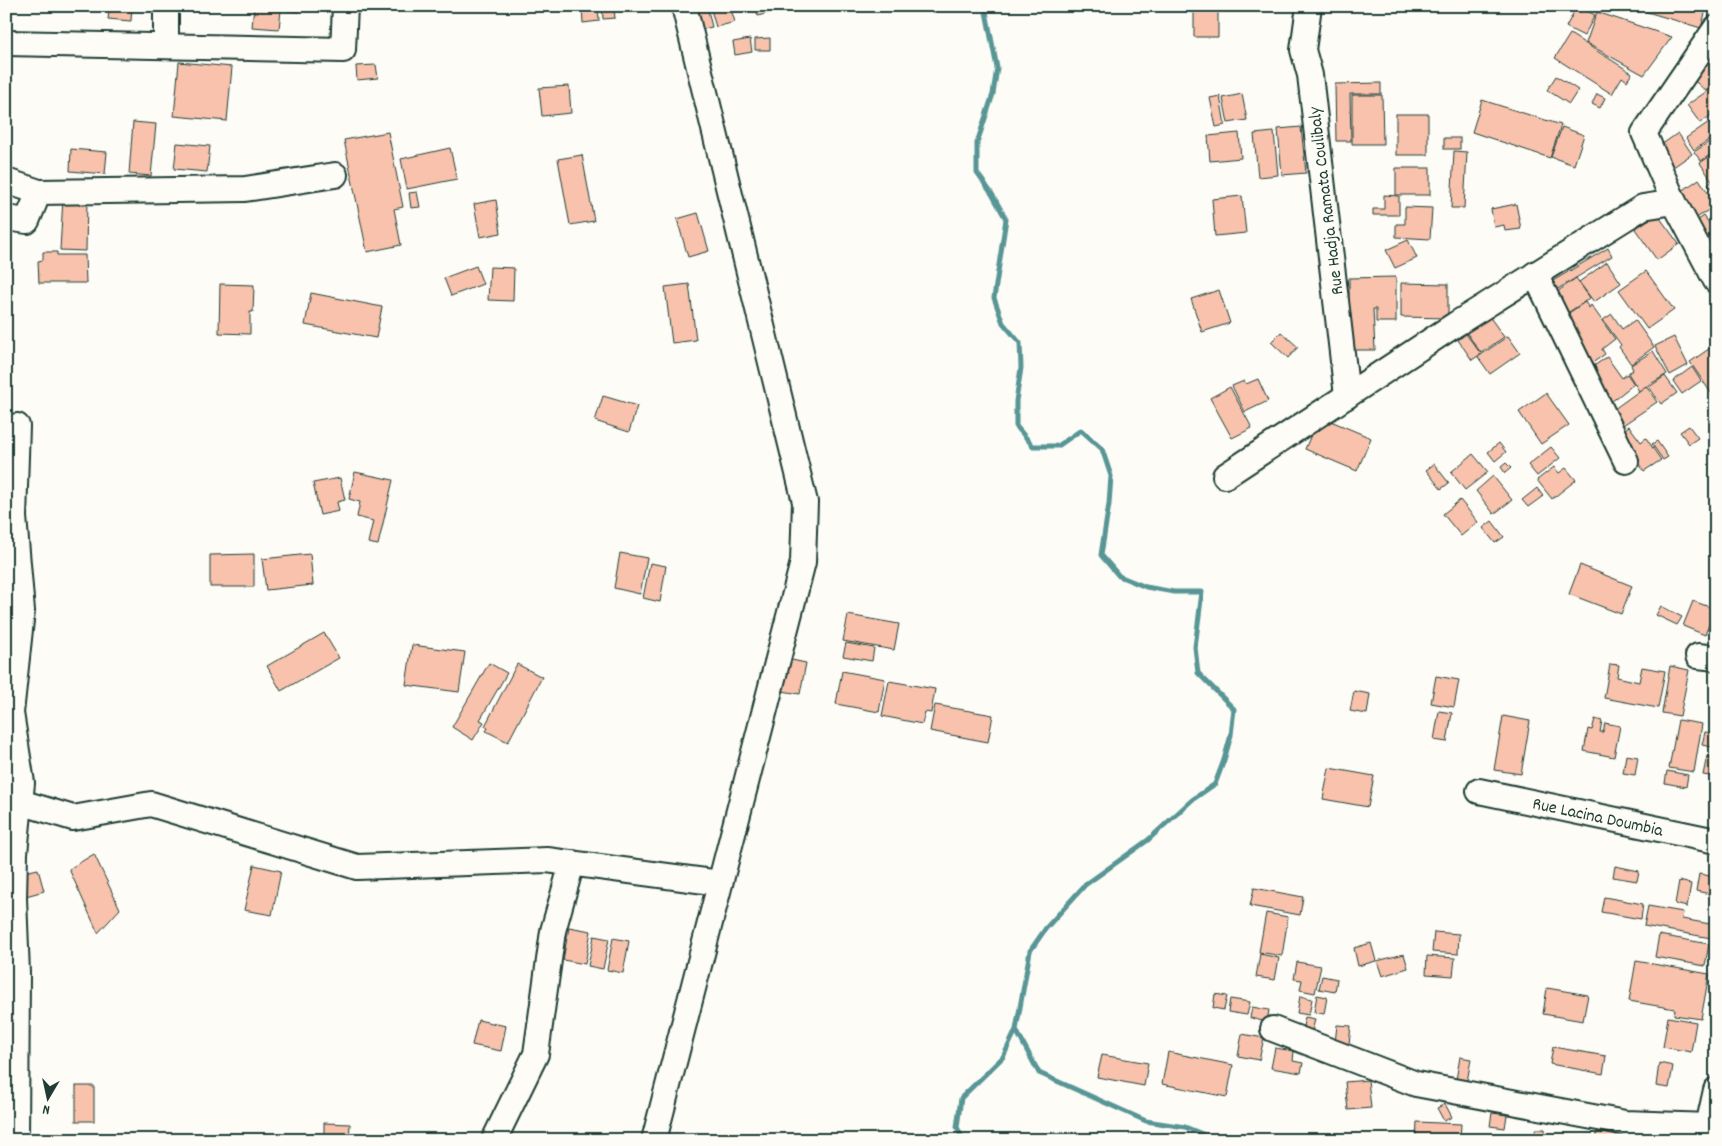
<svg xmlns="http://www.w3.org/2000/svg" width="1722" height="1146" font-family="Dekko,sans-serif">
<style>
.lines{fill:none;stroke-linecap:round;stroke-linejoin:round}
.stream{stroke:#599695;stroke-width:5}
.building{fill:#f8c2ac;stroke:#1f3d34}
.minor-casing{stroke:#1f3d34;stroke-width:28}
.minor{stroke:#fdfcf7;stroke-width:24}
.labels{text-anchor:middle;stroke-width:4;stroke-linejoin:round;paint-order:stroke}
.street-label{font-size:18px;fill:#1f3d34;stroke:#fdfcf7}
</style>
<rect width="100%" height="100%" fill="#fdfcf7"/>
<filter id="ink" filterUnits="userSpaceOnUse"><feTurbulence type="fractalNoise" baseFrequency=".02" numOctaves="2"/><feDisplacementMap in="SourceGraphic" scale="10" xChannelSelector="R" yChannelSelector="G"/><feConvolveMatrix kernelMatrix="1 2 1 2 8 2 1 2 1" color-interpolation-filters="sRGB"/></filter>
<g filter="url(#ink)">
<g class="lines">
<!-- stream -->
<g class="stream">
<polyline points="1016,1030 1039,1073 1146,1121 1185,1127 1217,1140"/>
<polyline points="963,1140 957,1127 961,1098 1003,1057 1016,1030 1030,951 1046,928 1085,885 1148,840 1192,800 1215,784 1224,760 1231,735 1234,709 1198,673 1195,647 1202,592 1174,592 1146,587 1119,576 1101,555 1109,504 1111,476 1102,449 1081,430 1058,446 1033,446 1016,426 1016,401 1021,368 1020,343 1003,323 994,298 1006,219 992,194 977,173 977,143 993,94 997,68 986,12 986,6"/>
</g>
</g>
<!-- building -->
<g class="building">
<polygon points="104,6 132,6 131,21 108,19 109,11 104,11"/>
<polygon points="254,6 299,6 299,12 281,10 279,29 252,27"/>
<polygon points="582,6 598,6 599,21 583,23"/>
<polygon points="602,6 630,6 630,8 614,9 615,18 603,19"/>
<polygon points="696,6 707,6 712,27 703,29"/>
<polygon points="710,6 730,6 735,22 716,27"/>
<polygon points="755,6 785,6 785,8 758,16"/>
<polygon points="1194,6 1202,6 1202,10 1209,10 1209,6 1218,6 1218,37 1194,37"/>
<polygon points="1577,6 1595,15 1584,36 1566,27"/>
<polygon points="1627,6 1707,6 1701,28"/>
<polygon points="1597,12 1672,37 1644,75 1586,43"/>
<polygon points="1570,34 1632,73 1627,81 1622,77 1612,94 1555,58"/>
<polygon points="770,38 770,50 755,50 755,39"/>
<polygon points="750,39 752,52 735,55 733,42"/>
<polygon points="1716,45 1716,80 1706,91 1689,76"/>
<polygon points="179,62 232,67 227,121 174,116"/>
<polygon points="376,65 378,78 357,80 356,66"/>
<polygon points="1556,76 1578,90 1569,104 1547,90"/>
<polygon points="1381,83 1381,94 1350,94 1351,141 1336,141 1335,84"/>
<polygon points="1716,85 1716,112 1700,123 1687,105"/>
<polygon points="569,86 571,113 542,116 539,88"/>
<polygon points="1242,94 1247,120 1228,123 1223,98"/>
<polygon points="1597,94 1605,98 1600,108 1592,104"/>
<polygon points="1352,95 1382,95 1383,144 1352,144"/>
<polygon points="1220,96 1225,125 1216,127 1210,98"/>
<polygon points="1482,100 1561,125 1550,158 1472,132"/>
<rect x="1396" y="114" width="32" height="41"/>
<polygon points="133,122 156,124 151,176 129,174"/>
<polygon points="1709,122 1716,132 1716,135 1694,150 1686,138"/>
<polygon points="1301,127 1306,173 1282,175 1278,129"/>
<polygon points="1562,127 1584,135 1574,165 1551,157"/>
<polygon points="388,132 403,207 394,209 401,245 367,252 344,140"/>
<polygon points="1274,132 1278,175 1258,177 1254,134"/>
<polygon points="1239,133 1241,158 1210,161 1208,136"/>
<polygon points="1678,133 1692,154 1669,170 1661,145"/>
<polygon points="1716,137 1716,151 1701,161 1694,152"/>
<rect x="1444" y="138" width="16" height="11"/>
<polygon points="177,143 210,146 207,172 174,169"/>
<polygon points="450,148 457,179 407,189 401,159"/>
<polygon points="71,149 107,152 105,174 70,171"/>
<polygon points="1454,151 1467,152 1464,208 1451,208"/>
<polygon points="1716,152 1716,178 1712,181 1700,163"/>
<polygon points="582,155 594,221 570,225 558,159"/>
<rect x="1396" y="168" width="34" height="27"/>
<polygon points="1699,179 1716,205 1692,221 1675,196"/>
<polygon points="1716,179 1716,195 1708,184"/>
<polygon points="417,192 420,207 411,208 409,193"/>
<polygon points="1384,195 1399,196 1399,215 1373,215 1373,209 1384,209"/>
<polygon points="1242,196 1246,233 1215,236 1212,199"/>
<polygon points="63,198 87,199 86,251 60,250"/>
<polygon points="496,200 501,233 480,237 474,204"/>
<polygon points="1516,204 1521,229 1505,231 1504,225 1494,227 1491,209"/>
<polygon points="1405,207 1432,208 1430,239 1396,237 1396,224 1405,224"/>
<polygon points="698,213 709,251 688,257 677,219"/>
<polygon points="1657,214 1679,244 1657,260 1635,229"/>
<polygon points="1704,216 1716,233 1716,237 1705,245 1691,225"/>
<polygon points="1408,240 1417,258 1395,268 1386,250"/>
<polygon points="1608,248 1612,256 1556,290 1551,282"/>
<polygon points="43,252 57,252 57,255 85,255 86,283 39,283 38,261 43,260"/>
<polygon points="1607,262 1621,283 1594,302 1579,282"/>
<polygon points="476,266 483,284 451,296 444,278"/>
<polygon points="490,267 514,268 513,301 488,300"/>
<polygon points="1646,271 1674,310 1647,329 1619,290"/>
<polygon points="1396,277 1396,322 1376,322 1376,309 1373,309 1375,350 1349,350 1349,278"/>
<polygon points="1576,278 1590,298 1563,316 1550,297"/>
<polygon points="1401,283 1448,284 1448,318 1401,317"/>
<polygon points="220,284 254,285 253,312 250,312 250,334 219,333"/>
<polygon points="689,284 696,340 672,343 665,287"/>
<polygon points="1219,290 1230,323 1202,332 1191,299"/>
<polygon points="311,293 382,307 376,338 305,325"/>
<polygon points="1585,302 1589,308 1591,305 1615,339 1602,349 1605,354 1591,364 1560,319"/>
<polygon points="1612,314 1622,329 1635,320 1654,347 1631,364 1619,347 1621,345 1603,320"/>
<polygon points="1489,316 1504,337 1481,353 1466,332"/>
<polygon points="1281,332 1298,347 1288,358 1271,342"/>
<polygon points="1466,334 1481,354 1472,360 1458,340"/>
<polygon points="1508,336 1520,353 1490,374 1478,357"/>
<polygon points="1674,337 1688,365 1670,375 1655,346"/>
<polygon points="1716,344 1716,389 1711,393 1690,362"/>
<polygon points="1653,351 1667,374 1639,391 1628,373 1633,370 1631,365"/>
<polygon points="1607,357 1622,378 1627,374 1634,384 1611,402 1588,370"/>
<polygon points="1692,367 1701,381 1682,394 1673,381"/>
<polygon points="1665,376 1677,393 1661,404 1649,387"/>
<polygon points="1258,379 1268,401 1245,412 1232,386 1244,381 1246,384"/>
<polygon points="1646,386 1657,402 1620,427 1610,412"/>
<polygon points="1230,387 1252,428 1232,438 1210,398"/>
<polygon points="1546,393 1569,425 1541,444 1519,412"/>
<polygon points="603,396 637,406 629,432 595,421"/>
<polygon points="1319,416 1371,438 1357,471 1305,449"/>
<polygon points="1629,426 1641,442 1646,438 1661,460 1644,471 1618,434"/>
<polygon points="1689,426 1698,438 1689,444 1680,432"/>
<polygon points="1657,441 1668,457 1663,460 1652,444"/>
<polygon points="1499,443 1506,452 1495,461 1488,452"/>
<polygon points="1551,447 1560,458 1537,476 1528,465"/>
<polygon points="1473,454 1488,472 1465,490 1451,472"/>
<polygon points="1506,463 1511,468 1505,473 1501,467"/>
<polygon points="1434,464 1449,483 1441,489 1426,470"/>
<polygon points="1554,467 1559,473 1566,468 1576,480 1552,499 1537,480"/>
<polygon points="355,472 393,480 378,545 368,543 373,521 357,517 360,502 349,499"/>
<polygon points="1493,476 1512,500 1494,514 1476,491"/>
<polygon points="340,478 345,500 337,502 339,511 320,515 313,483"/>
<polygon points="1537,488 1543,496 1528,507 1522,500"/>
<polygon points="1460,500 1478,522 1461,536 1443,514"/>
<polygon points="1492,521 1504,537 1495,543 1483,528"/>
<polygon points="620,553 647,558 640,594 614,588"/>
<polygon points="254,554 254,587 210,587 210,555"/>
<polygon points="310,554 313,585 266,590 262,559"/>
<polygon points="650,563 666,566 660,602 643,598"/>
<polygon points="1580,565 1632,586 1621,614 1569,594"/>
<polygon points="1693,601 1715,609 1705,635 1683,626"/>
<polygon points="1661,606 1682,617 1677,625 1656,615"/>
<polygon points="848,615 899,624 894,650 843,641"/>
<polygon points="324,633 339,658 281,691 267,666"/>
<polygon points="846,643 874,648 872,661 843,656"/>
<polygon points="412,645 465,652 459,692 406,685"/>
<polygon points="787,659 806,663 800,694 782,691"/>
<polygon points="489,663 507,673 480,720 484,722 473,740 452,727"/>
<polygon points="517,664 542,677 508,742 486,731 488,728 485,726"/>
<polygon points="1610,664 1619,665 1617,677 1639,682 1642,667 1665,671 1658,708 1604,698"/>
<polygon points="1670,666 1689,670 1680,716 1662,713"/>
<polygon points="842,671 885,679 879,712 836,704"/>
<polygon points="1436,676 1459,680 1454,707 1431,703"/>
<polygon points="889,681 935,689 931,713 925,712 922,724 882,716"/>
<polygon points="1354,691 1370,694 1367,714 1350,711"/>
<polygon points="935,705 993,715 988,742 930,731"/>
<polygon points="1439,711 1452,713 1447,742 1434,740"/>
<polygon points="1503,716 1530,721 1521,774 1494,770"/>
<polygon points="1595,719 1602,721 1600,732 1603,732 1605,723 1620,726 1614,757 1584,751 1588,729 1592,730"/>
<polygon points="1678,720 1702,724 1694,772 1669,768"/>
<polygon points="1705,732 1714,733 1712,747 1702,745"/>
<polygon points="1626,755 1638,757 1635,775 1623,773"/>
<polygon points="1707,756 1716,758 1716,777 1703,775"/>
<polygon points="1329,768 1374,776 1368,807 1323,799"/>
<polygon points="1667,771 1688,775 1686,787 1665,783"/>
<polygon points="94,854 120,909 98,933 69,869"/>
<polygon points="254,865 281,871 272,915 244,910"/>
<polygon points="1615,866 1639,871 1637,881 1613,877"/>
<polygon points="38,869 44,891 26,896 20,873"/>
<polygon points="1699,874 1716,877 1715,895 1696,891"/>
<polygon points="1679,881 1691,884 1687,907 1675,904"/>
<polygon points="1254,888 1303,897 1300,915 1250,906"/>
<polygon points="1604,897 1643,904 1641,919 1601,912"/>
<polygon points="1648,906 1683,912 1682,919 1710,924 1711,918 1716,919 1716,936 1712,935 1711,938 1644,926"/>
<polygon points="1266,913 1288,917 1282,956 1259,952"/>
<polygon points="569,927 591,931 585,964 563,960"/>
<polygon points="1434,932 1459,934 1458,954 1432,952"/>
<polygon points="1659,935 1709,944 1705,966 1655,957"/>
<polygon points="594,936 609,939 603,969 588,966"/>
<polygon points="613,938 629,941 623,973 607,970"/>
<polygon points="1371,943 1376,961 1358,966 1354,948"/>
<polygon points="1260,954 1279,958 1275,980 1256,977"/>
<polygon points="1404,954 1408,968 1382,976 1377,961"/>
<polygon points="1427,956 1455,958 1453,976 1426,974"/>
<polygon points="1636,961 1709,974 1701,1019 1674,1015 1675,1009 1629,1001"/>
<polygon points="1297,962 1321,966 1315,993 1300,990 1302,980 1294,979"/>
<polygon points="1322,976 1337,979 1335,992 1319,989"/>
<polygon points="1547,988 1588,995 1583,1021 1543,1014"/>
<polygon points="1215,994 1227,996 1224,1010 1213,1008"/>
<polygon points="1317,995 1327,997 1324,1014 1314,1012"/>
<polygon points="1300,996 1312,999 1309,1015 1297,1013"/>
<polygon points="1230,999 1250,1002 1247,1015 1228,1012"/>
<polygon points="1252,1007 1269,1010 1267,1022 1250,1018"/>
<polygon points="1305,1017 1315,1019 1312,1032 1302,1031"/>
<polygon points="1668,1017 1696,1022 1691,1052 1663,1047"/>
<polygon points="478,1020 506,1026 501,1051 472,1045"/>
<polygon points="1337,1025 1351,1026 1349,1044 1335,1043"/>
<polygon points="1242,1034 1264,1038 1259,1060 1238,1056"/>
<polygon points="1553,1047 1606,1056 1603,1074 1550,1064"/>
<polygon points="1275,1048 1294,1051 1293,1061 1303,1063 1301,1073 1271,1068"/>
<polygon points="1168,1052 1233,1065 1227,1097 1162,1084"/>
<polygon points="1102,1055 1148,1063 1144,1086 1097,1077"/>
<polygon points="1460,1057 1471,1059 1467,1082 1456,1080"/>
<polygon points="1659,1063 1673,1066 1669,1088 1656,1086"/>
<polygon points="1368,1080 1371,1108 1348,1110 1345,1082"/>
<rect x="76" y="1086" width="18" height="35"/>
<polygon points="1445,1104 1452,1117 1444,1121 1437,1108"/>
<polygon points="1492,1113 1507,1115 1505,1128 1490,1126"/>
<polygon points="1417,1122 1461,1124 1460,1140 1416,1140"/>
<polygon points="324,1123 350,1124 349,1140 324,1140"/>
<polygon points="1535,1129 1545,1129 1546,1140 1536,1140"/>
<polygon points="1597,1132 1638,1140 1596,1140"/>
</g>
<g class="lines">
<!-- minor casing -->
<g class="minor-casing">
<g id="minor">
<polyline points="1309,6 1303,50 1310,75 1347,396"/>
<polyline points="1716,28 1644,133 1674,202 1716,281"/>
<polyline points="6,43 343,50 345,6"/>
<polyline points="166,46 166,6"/>
<polyline points="6,181 39,192"/>
<polyline points="6,218 27,221 39,192 245,189 335,175"/>
<polyline points="1535,274 1626,461"/>
<polyline points="1225,476 1456,324 1643,207 1674,202"/>
<polyline points="1698,656 1716,658"/>
<polyline points="1479,791 1716,841"/>
<polyline points="20,802 73,818 151,804 357,867 547,860 720,883"/>
<polyline points="1273,1029 1416,1084 1625,1123 1709,1126 1716,1127"/>
<polyline points="16,1140 17,973 14,898 15,853 22,783 11,713 22,611 14,517 17,426"/>
<polyline points="494,1140 536,1054 553,931 572,863"/>
<polyline points="654,1140 803,562 805,502 684,6"/>
<polyline points="1705,1140 1716,1090"/>
</g>
</g>
<!-- minor -->
<use href="#minor" class="minor"/>
</g>
</g>
<g class="labels">
<!-- street labels -->
<g class="street-label">
<text transform="translate(1325 201) rotate(-97)" y="6">Rue Hadja Ramata Coulibaly</text>
<text transform="translate(1598 816) rotate(12)" y="6">Rue Lacina Doumbia</text>
</g>
</g>
<!-- margin -->
<rect width="1722" height="1146" fill="none" stroke="#fdfcf7" stroke-width="25"/>
<rect x="12" y="12" width="1697" height="1121" fill="none" stroke="#1f3d34" stroke-width="2" filter="url(#ink)"/>
<!-- north arrow -->
<g transform="translate(48 1098) rotate(189)" stroke="#fdfcf7" stroke-width="4" paint-order="stroke">
<path d="M0-4L9 19L0 12L-9 19Z" fill="#1f3d34"/>
<text y="-8" font-size="14" font-weight="bold" text-anchor="middle" fill="#1f3d34">N</text>
</g>
</svg>
